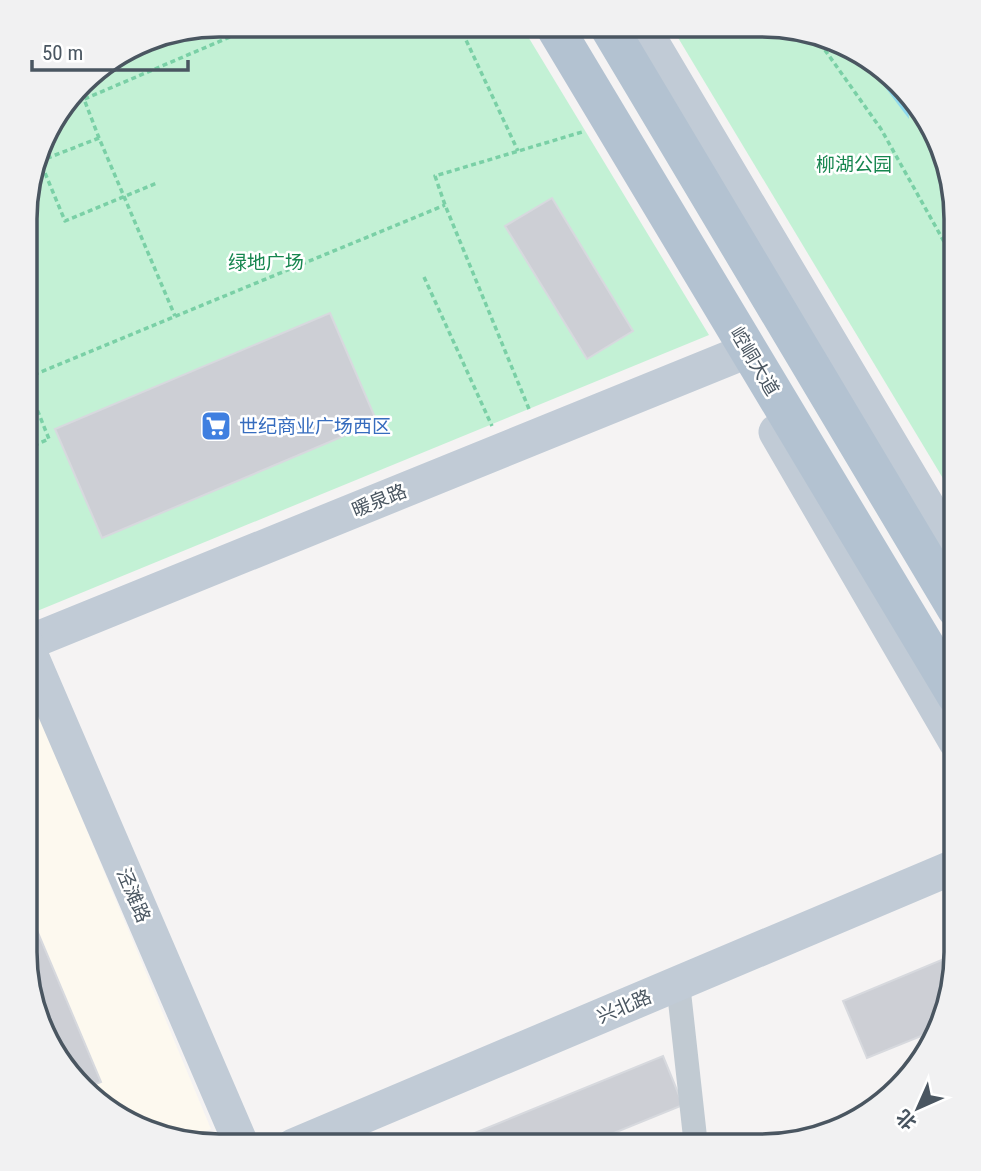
<svg xmlns="http://www.w3.org/2000/svg" width="981" height="1171" font-family="'Roboto Condensed','Noto Sans SC',sans-serif">
<style>
.commercial{fill:#fdf9ef}
.green{fill:#c3f1d5}
.water{fill:#90daee}
.building{fill:#cdcfd5;stroke:#d7d9de;stroke-width:2}
.lines{fill:none;stroke-linecap:round;stroke-linejoin:round}
.path{stroke:#7ad0a6;stroke-width:3.5;stroke-dasharray:5 3.5;stroke-linecap:butt}
.street{stroke:#c1cad2;stroke-width:24}
.secondary{stroke:#c1cbd6;stroke-width:35}
.primary{stroke:#b3c2d1;stroke-width:38}
.labels{text-anchor:middle;stroke-width:5;stroke-linejoin:round;paint-order:stroke}
.park-label{font-size:19px;fill:#17864f;stroke:#fff}
.street-label{font-size:19px;fill:#4a5661;stroke:#fff}
.shop-label{font-size:19px;fill:#366cbe;stroke:#fff;text-anchor:start}
.rim{fill:none;stroke:#4a5661;stroke-width:3.5}
</style>
<rect width="100%" height="100%" fill="#f5f3f3"/>
<!-- commercial -->
<polygon class="commercial" points="31,696 211,1129 185,1139 111,1114 51,1050 25,953 25,699"/>
<!-- green -->
<g class="green">
<polygon points="218,25 521,25 709,335 25,616 26,193 50,122 91,72 156,35"/>
<polygon points="671,26 788,26 871,57 930,121 956,218 956,500"/>
</g>
<!-- water -->
<polygon class="water" points="859,53 871,57 907,96 909,119"/>
<!-- building -->
<g class="building">
<polygon points="552,198 633,331 587,359 505,226"/>
<polygon points="330,313 377,422 102,538 55,429"/>
<polygon points="25,902 101,1082 86,1088 51,1050 25,953"/>
<polygon points="956,954 956,966 936,1030 867,1058 843,1001"/>
<polygon points="663,1056 683,1105 582,1146 443,1146"/>
</g>
<g class="lines">
<!-- path -->
<g class="path">
<polyline points="459,25 518,151"/>
<polyline points="815,36 881,129 956,263"/>
<polyline points="79,86 99,138 175,316"/>
<polyline points="61,109 258,25"/>
<polyline points="99,138 40,161 65,221 157,183"/>
<polyline points="424,277 492,426"/>
<polyline points="26,378 445,205"/>
<polyline points="529,409 445,205 435,176 582,132"/>
<polyline points="26,449 49,439 26,382"/>
</g>
<!-- street -->
<polyline class="street" points="678,983 696,1146"/>
<!-- secondary -->
<g class="secondary">
<polyline points="642,26 956,554"/>
<polyline points="776,432 956,742"/>
<polyline points="25,644 732,357"/>
<polyline points="26,644 242,1146"/>
<polyline points="293,1146 956,866"/>
</g>
<!-- primary -->
<g class="primary">
<polyline points="554,26 956,696"/>
<polyline points="608,26 956,609"/>
</g>
</g>
<!-- icons -->
<defs>
<g id="supermarket-square" transform="scale(1.575)"><rect x="-9" y="-9" width="18" height="18" rx="4" fill="#3f7fe0" stroke="#fff"/><path d="M-6-5.5h2.5l.6 2H6L4.5 2H-2.5L-4.4-4H-6ZM-1.5 3.2a1.3 1.3 0 1 0 .1 0ZM3 3.2a1.3 1.3 0 1 0 .1 0Z" fill="#fff"/></g>
</defs>
<g fill-rule="evenodd">
<use href="#supermarket-square" x="216" y="426"/>
</g>
<g class="labels">
<!-- park labels -->
<g class="park-label">
<text x="854" y="171">柳湖公园</text>
<text x="266" y="269">绿地广场</text>
</g>
<!-- street labels -->
<g class="street-label">
<text transform="translate(755 361) rotate(59)" y="7">崆峒大道</text>
<text transform="translate(379 500) rotate(-22)" y="7">暖泉路</text>
<text transform="translate(134 895) rotate(67)" y="7">泾滩路</text>
<text transform="translate(624 1006) rotate(-23)" y="7">兴北路</text>
</g>
<!-- shop labels -->
<g class="shop-label">
<text x="239" y="433">世纪商业广场西区</text>
</g>
</g>
<!-- crop -->
<path d="M0 0H981V1171H0ZM219 37H762A182 182 0 0 1 944 219V952A182 182 0 0 1 762 1134H219A182 182 0 0 1 37 952V219A182 182 0 0 1 219 37Z" fill="#f1f1f2" fill-rule="evenodd"/>
<path class="rim" d="M219 37H762A182 182 0 0 1 944 219V952A182 182 0 0 1 762 1134H219A182 182 0 0 1 37 952V219A182 182 0 0 1 219 37Z"/>
<!-- north arrow -->
<g transform="translate(918 1108) rotate(225)" stroke="#ffffff" stroke-width="5" paint-order="stroke">
<path d="M0-5L12 26L0 18L-12 26Z" fill="#4a5661"/>
<text y="-10" font-size="19" font-weight="bold" text-anchor="middle" fill="#4a5661">北</text>
</g>
<!-- scale -->
<path d="M32 60v10h156v-10" fill="none" stroke="#4a5661" stroke-width="3.5"/>
<text x="42" y="60" font-size="21" fill="#4a5661" stroke="#ffffff" stroke-width="5" paint-order="stroke">50 m</text>
</svg>
